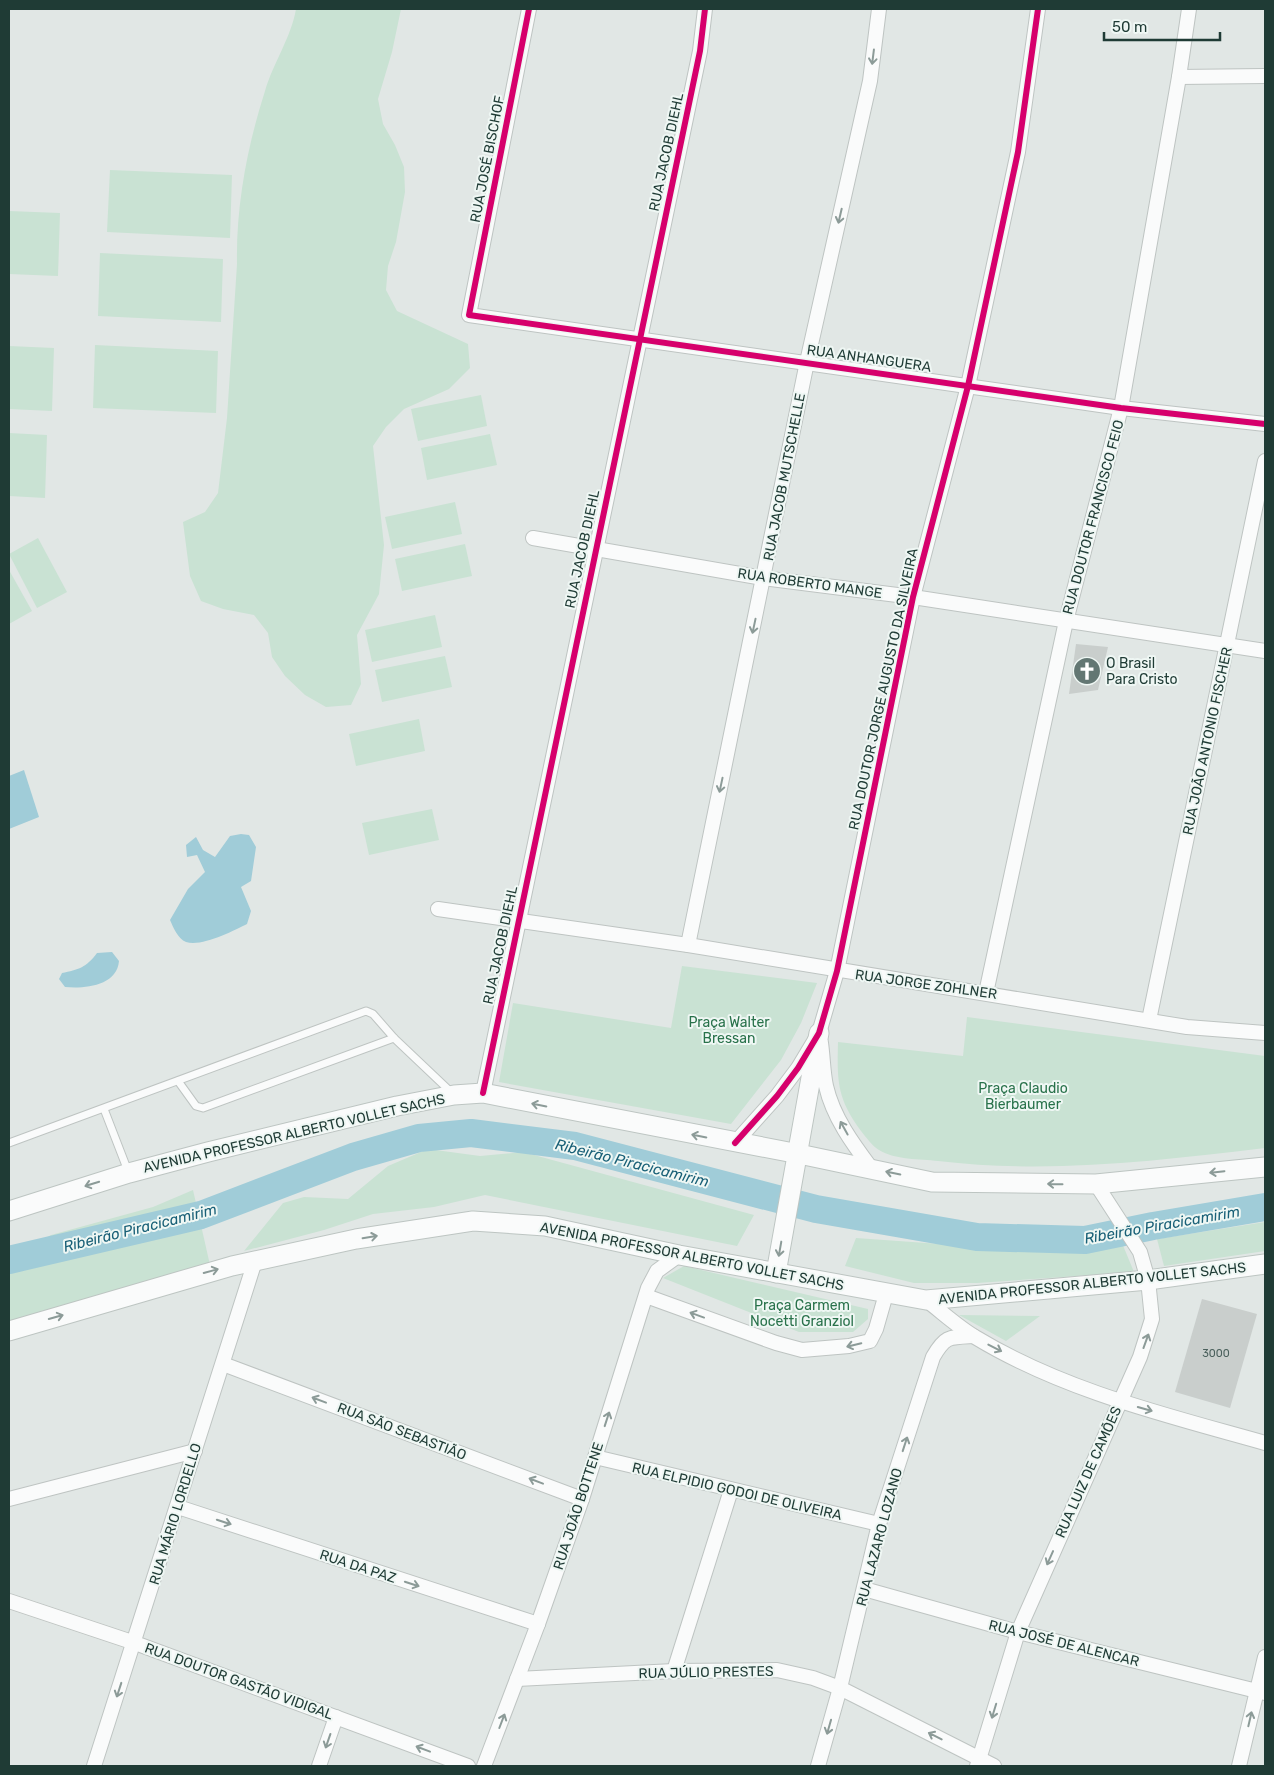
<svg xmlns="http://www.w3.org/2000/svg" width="1274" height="1775" font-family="Rubik,sans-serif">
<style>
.green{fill:#c9e2d3}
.water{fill:#a0ccd8}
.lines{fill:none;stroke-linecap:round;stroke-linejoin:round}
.river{stroke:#a0ccd8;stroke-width:28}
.building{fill:#c9cecc}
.service-casing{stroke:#bec4c2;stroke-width:9}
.minor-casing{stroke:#bec4c2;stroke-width:16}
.secondary-casing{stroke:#bdc5c2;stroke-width:21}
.service{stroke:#fafbfb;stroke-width:7}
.minor{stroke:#fafbfb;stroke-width:14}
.secondary{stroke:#fafbfb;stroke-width:19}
.cycleway-casing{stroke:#eff7f4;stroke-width:9}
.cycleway{stroke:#d6006c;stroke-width:6}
.oneway{stroke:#8c9b98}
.labels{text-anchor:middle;stroke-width:4;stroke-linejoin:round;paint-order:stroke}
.number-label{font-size:11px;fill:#4a605c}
.street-label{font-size:14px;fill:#1f3b35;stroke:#eff7f4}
.poi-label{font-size:14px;fill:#1f3b35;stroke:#eff7f4;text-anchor:start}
.park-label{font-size:14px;fill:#29724b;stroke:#eff7f4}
.water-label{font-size:15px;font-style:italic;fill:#196077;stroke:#eff7f4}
</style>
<rect width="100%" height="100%" fill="#e1e7e5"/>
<!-- green -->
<g class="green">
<path d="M296 9H401L392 52 378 99 383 124 395 145 404 167 405 192 396 242 388 266 386 290 397 311 468 344 470 368 449 389 404 409 386 427 373 446 384 545 379 594 357 635 361 684 351 705 326 707 305 695 285 676 272 657 268 633 254 615 223 609 201 601 190 576 183 522 205 512 218 493 227 418 237 264C236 206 247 147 265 91 273 63 291 38 296 9Z"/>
<polygon points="110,170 232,175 230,238 107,232"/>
<polygon points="9,211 60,213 58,276 9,274"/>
<polygon points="100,253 223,259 221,322 98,316"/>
<polygon points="95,345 218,351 216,413 93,408"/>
<polygon points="9,346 54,348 52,411 9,409"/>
<polygon points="481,395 487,426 418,441 411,409"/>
<polygon points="9,433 47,435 45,498 9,496"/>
<polygon points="490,434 497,465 427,480 421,448"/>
<polygon points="455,502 462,534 392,549 385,517"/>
<polygon points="38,538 67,592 37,608 9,554"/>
<polygon points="465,544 472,576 402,591 395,559"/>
<polygon points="9,570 32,611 9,624"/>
<polygon points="435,615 442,647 372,662 365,630"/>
<polygon points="445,656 452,687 382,702 375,670"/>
<polygon points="419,719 425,751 356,766 349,734"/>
<polygon points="432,809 439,840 369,855 362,823"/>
<polygon points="682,966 817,983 801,1023 781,1060 731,1124 499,1082 513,1003 671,1028"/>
<path d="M967 1017 1265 1056V1148C1156 1161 1048 1174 938 1161 920 1159 895 1160 879 1150 872 1146 866 1137 861 1131 837 1098 837 1082 838 1042L963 1056Z"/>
<polygon points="428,1149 480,1156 523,1152 754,1215 737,1246 485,1195 434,1207 373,1214 324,1230 244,1251 283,1203 304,1197 348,1199 388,1166"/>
<polygon points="193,1190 210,1265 9,1325 9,1259 51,1235 153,1207"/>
<polygon points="1265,1222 1265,1251 1164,1266 1157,1239"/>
<polygon points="856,1238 1069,1253 1122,1243 1134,1272 977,1283 914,1283 845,1266"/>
<polygon points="684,1266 868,1309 868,1319 853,1332 799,1332 663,1278"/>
<polygon points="959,1315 1040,1316 1006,1341"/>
</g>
<!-- water -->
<g class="water">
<polygon points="24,770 39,817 9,829 9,776"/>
<path d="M241 834 249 835 256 847 251 881 241 887 251 911 247 924C233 931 202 947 186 942 178 939 173 927 170 920L188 889 205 872 197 855 187 857 186 845 196 837 203 850 215 857 230 836Z"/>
<path d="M112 952 119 961C117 986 84 989 65 987L59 979 62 973C78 970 87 967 97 953Z"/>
</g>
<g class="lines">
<!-- river -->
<polyline class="river" points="9,1260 201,1215 353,1157 419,1138 471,1133 575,1146 816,1209 977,1237 1085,1240 1153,1226 1265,1207"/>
</g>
<!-- building -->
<g class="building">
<polygon points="1076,644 1108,647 1098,690 1069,694"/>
<polygon points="1202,1299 1257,1314 1230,1408 1175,1392"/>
</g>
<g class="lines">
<!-- service casing -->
<g class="service-casing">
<g id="service">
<polyline points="178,1081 196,1106 203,1108 394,1038"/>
<polyline points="104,1109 128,1171"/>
<polyline points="9,1143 366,1011 373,1014 394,1038 452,1093"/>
</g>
</g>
<!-- minor casing -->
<g class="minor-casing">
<g id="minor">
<polyline points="529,9 469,315 1121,408 1265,424"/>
<polyline points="1179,77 1265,76"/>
<polyline points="533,538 763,578 913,597 1265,651"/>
<polyline points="438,909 688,945 1187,1027 1265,1033"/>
<polyline points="688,945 807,362 870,81 879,9"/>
<polyline points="986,993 1066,621 1121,408 1179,77 1189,9"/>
<polyline points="1149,1020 1265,461"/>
<path d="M821 1043C823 1057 823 1072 826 1086 833 1117 853 1144 871 1168"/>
<polyline points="483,1093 700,51 705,9"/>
<polyline points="735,1143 777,1096 798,1068 819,1033 837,971 913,597 968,386 1018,152 1038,9"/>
<polyline points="646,1296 776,1343 802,1350 849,1346 870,1341 876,1329 886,1294"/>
<path d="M926 1300C942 1312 958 1327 975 1337 1064 1391 1166 1415 1265 1443"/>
<polyline points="223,1364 582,1499"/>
<polyline points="595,1457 879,1524"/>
<polyline points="9,1499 195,1451"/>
<polyline points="178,1507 538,1624"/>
<polyline points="864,1589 1018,1632 1265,1693"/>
<polyline points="9,1601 135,1643 468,1766"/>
<polyline points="674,1671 731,1490"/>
<polyline points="517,1679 674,1671 777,1670 813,1678 840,1688 994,1766"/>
<polyline points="94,1766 255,1261"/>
<polyline points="319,1766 336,1717"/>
<polyline points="484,1766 538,1624 582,1499 648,1288 657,1271 679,1255"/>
<path d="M818 1766 840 1688 879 1524 933 1357C945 1336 949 1337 973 1336"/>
<polyline points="977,1766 1018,1632 1140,1357 1152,1319 1148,1280 1140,1252 1096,1184"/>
<polyline points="1239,1766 1265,1657"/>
</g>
</g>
<!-- secondary casing -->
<g class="secondary-casing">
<g id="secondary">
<polyline points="9,1211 129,1173 208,1152 397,1106 454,1095 483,1093 799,1154 932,1182 1096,1184 1265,1167"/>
<polyline points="776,1273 819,1033"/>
<polyline points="9,1331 232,1266 356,1239 473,1221 545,1226 679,1255 926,1300 1148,1280 1265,1264"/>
</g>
</g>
<!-- service -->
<use href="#service" class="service"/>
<!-- minor -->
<use href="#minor" class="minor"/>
<!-- secondary -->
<use href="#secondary" class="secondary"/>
<!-- cycleway casing -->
<g class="cycleway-casing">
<g id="cycleway">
<polyline points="529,9 469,315 1121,408 1265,424"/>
<polyline points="483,1093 700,51 705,9"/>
<polyline points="735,1143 777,1096 798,1068 819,1033 837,971 913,597 968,386 1018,152 1038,9"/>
</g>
</g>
<!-- cycleway -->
<use href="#cycleway" class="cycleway"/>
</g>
<!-- one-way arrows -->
<defs><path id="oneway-shaft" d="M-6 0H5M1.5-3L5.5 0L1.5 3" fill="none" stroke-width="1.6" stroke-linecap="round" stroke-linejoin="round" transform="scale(1.25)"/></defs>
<g class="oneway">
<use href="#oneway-shaft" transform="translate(873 57) rotate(97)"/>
<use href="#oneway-shaft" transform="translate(840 216) rotate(103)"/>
<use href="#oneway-shaft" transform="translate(754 626) rotate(102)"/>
<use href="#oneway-shaft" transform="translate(721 785) rotate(102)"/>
<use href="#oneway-shaft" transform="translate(539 1105) rotate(-169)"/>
<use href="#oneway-shaft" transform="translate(844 1128) rotate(-119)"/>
<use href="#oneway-shaft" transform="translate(699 1136) rotate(-169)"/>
<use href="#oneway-shaft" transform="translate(1217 1172) rotate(174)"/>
<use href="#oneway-shaft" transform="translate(893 1173) rotate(-168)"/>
<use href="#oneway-shaft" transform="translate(92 1184) rotate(163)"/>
<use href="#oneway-shaft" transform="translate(1055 1184) rotate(-179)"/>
<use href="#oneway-shaft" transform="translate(370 1237) rotate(-9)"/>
<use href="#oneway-shaft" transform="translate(780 1249) rotate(100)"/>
<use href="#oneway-shaft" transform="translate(211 1271) rotate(-15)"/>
<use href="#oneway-shaft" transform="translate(697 1315) rotate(-160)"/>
<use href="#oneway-shaft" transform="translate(56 1317) rotate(-16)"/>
<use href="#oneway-shaft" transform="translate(1146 1341) rotate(-70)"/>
<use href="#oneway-shaft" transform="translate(854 1345) rotate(167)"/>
<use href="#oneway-shaft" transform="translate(995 1348) rotate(27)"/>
<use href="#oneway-shaft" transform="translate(319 1400) rotate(-159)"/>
<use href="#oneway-shaft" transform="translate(1145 1409) rotate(16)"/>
<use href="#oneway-shaft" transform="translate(607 1419) rotate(-72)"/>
<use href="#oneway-shaft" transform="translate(905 1444) rotate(-72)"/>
<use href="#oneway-shaft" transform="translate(536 1481) rotate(-159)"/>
<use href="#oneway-shaft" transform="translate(224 1522) rotate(18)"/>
<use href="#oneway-shaft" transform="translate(1050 1558) rotate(114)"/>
<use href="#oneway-shaft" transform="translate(412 1584) rotate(18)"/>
<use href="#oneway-shaft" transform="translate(119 1690) rotate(108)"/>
<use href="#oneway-shaft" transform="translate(994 1711) rotate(107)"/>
<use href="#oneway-shaft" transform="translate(1250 1719) rotate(-77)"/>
<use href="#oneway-shaft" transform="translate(502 1721) rotate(-69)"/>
<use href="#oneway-shaft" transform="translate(829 1727) rotate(106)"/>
<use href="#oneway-shaft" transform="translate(935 1736) rotate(-153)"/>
<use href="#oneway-shaft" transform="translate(328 1741) rotate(109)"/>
<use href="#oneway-shaft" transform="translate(423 1749) rotate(-159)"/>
</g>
<!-- icons -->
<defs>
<g id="church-disc" transform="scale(1.4375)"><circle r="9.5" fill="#637773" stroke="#eff7f4"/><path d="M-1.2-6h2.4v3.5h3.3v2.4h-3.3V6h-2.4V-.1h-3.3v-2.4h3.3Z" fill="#fff"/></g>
</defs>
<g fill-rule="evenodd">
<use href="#church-disc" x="1087" y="671"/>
</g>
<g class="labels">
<!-- number labels -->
<g class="number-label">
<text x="1216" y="1357">3000</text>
</g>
<!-- street labels -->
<g class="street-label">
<text transform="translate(666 152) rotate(-78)" y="5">RUA JACOB DIEHL</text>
<text transform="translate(487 159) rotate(-79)" y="5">RUA JOSÉ BISCHOF</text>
<text transform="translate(869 358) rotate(8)" y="5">RUA ANHANGUERA</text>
<text transform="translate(784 477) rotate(-79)" y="5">RUA JACOB MUTSCHELLE</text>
<text transform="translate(1093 517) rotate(-75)" y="5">RUA DOUTOR FRANCISCO FEIO</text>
<text transform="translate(582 549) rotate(-78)" y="5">RUA JACOB DIEHL</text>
<text transform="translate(810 583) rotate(8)" y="5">RUA ROBERTO MANGE</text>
<text transform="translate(883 689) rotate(-78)" y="5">RUA DOUTOR JORGE AUGUSTO DA SILVEIRA</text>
<text transform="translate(1207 741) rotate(-78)" y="5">RUA JOÃO ANTONIO FISCHER</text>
<text transform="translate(500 945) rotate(-78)" y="5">RUA JACOB DIEHL</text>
<text transform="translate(926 984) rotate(8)" y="5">RUA JORGE ZOHLNER</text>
<text transform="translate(294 1133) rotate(-13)" y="5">AVENIDA PROFESSOR ALBERTO VOLLET SACHS</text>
<text transform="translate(692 1256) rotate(11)" y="5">AVENIDA PROFESSOR ALBERTO VOLLET SACHS</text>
<text transform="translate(1092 1283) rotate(-6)" y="5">AVENIDA PROFESSOR ALBERTO VOLLET SACHS</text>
<text transform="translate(402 1431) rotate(21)" y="5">RUA SÃO SEBASTIÃO</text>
<text transform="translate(1088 1472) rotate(-66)" y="5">RUA LUIZ DE CAMÕES</text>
<text transform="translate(737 1491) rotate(13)" y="5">RUA ELPIDIO GODOI DE OLIVEIRA</text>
<text transform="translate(578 1506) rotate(-72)" y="5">RUA JOÃO BOTTENE</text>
<text transform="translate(175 1514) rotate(-73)" y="5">RUA MÁRIO LORDELLO</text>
<text transform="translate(879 1537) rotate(-75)" y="5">RUA LAZARO LOZANO</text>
<text transform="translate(358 1566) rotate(18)" y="5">RUA DA PAZ</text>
<text transform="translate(1064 1643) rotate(14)" y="5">RUA JOSÉ DE ALENCAR</text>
<text transform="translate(706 1672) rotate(-1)" y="5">RUA JÚLIO PRESTES</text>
<text transform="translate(239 1681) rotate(20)" y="5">RUA DOUTOR GASTÃO VIDIGAL</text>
</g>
<!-- poi labels -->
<g class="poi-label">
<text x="1106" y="668">O Brasil<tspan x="1106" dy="16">Para Cristo</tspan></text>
</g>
<!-- park labels -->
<g class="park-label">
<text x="729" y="1027">Praça Walter<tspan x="729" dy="16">Bressan</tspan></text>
<text x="1023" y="1093">Praça Claudio<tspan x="1023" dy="16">Bierbaumer</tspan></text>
<text x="802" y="1310">Praça Carmem<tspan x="802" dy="16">Nocetti Granziol</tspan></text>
</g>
<!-- water labels -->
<g class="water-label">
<text transform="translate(632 1163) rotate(14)" y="5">Ribeirão Piracicamirim</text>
<text transform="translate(1162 1225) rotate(-10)" y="5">Ribeirão Piracicamirim</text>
<text transform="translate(140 1228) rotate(-14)" y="5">Ribeirão Piracicamirim</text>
</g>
</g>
<!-- border -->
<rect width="1274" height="1775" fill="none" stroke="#1f3b35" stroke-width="20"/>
<!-- scale -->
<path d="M1104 32v8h116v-8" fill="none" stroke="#1f3b35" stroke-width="2.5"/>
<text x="1112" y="32" font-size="15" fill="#1f3b35" stroke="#eff7f4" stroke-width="4" paint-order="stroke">50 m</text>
</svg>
